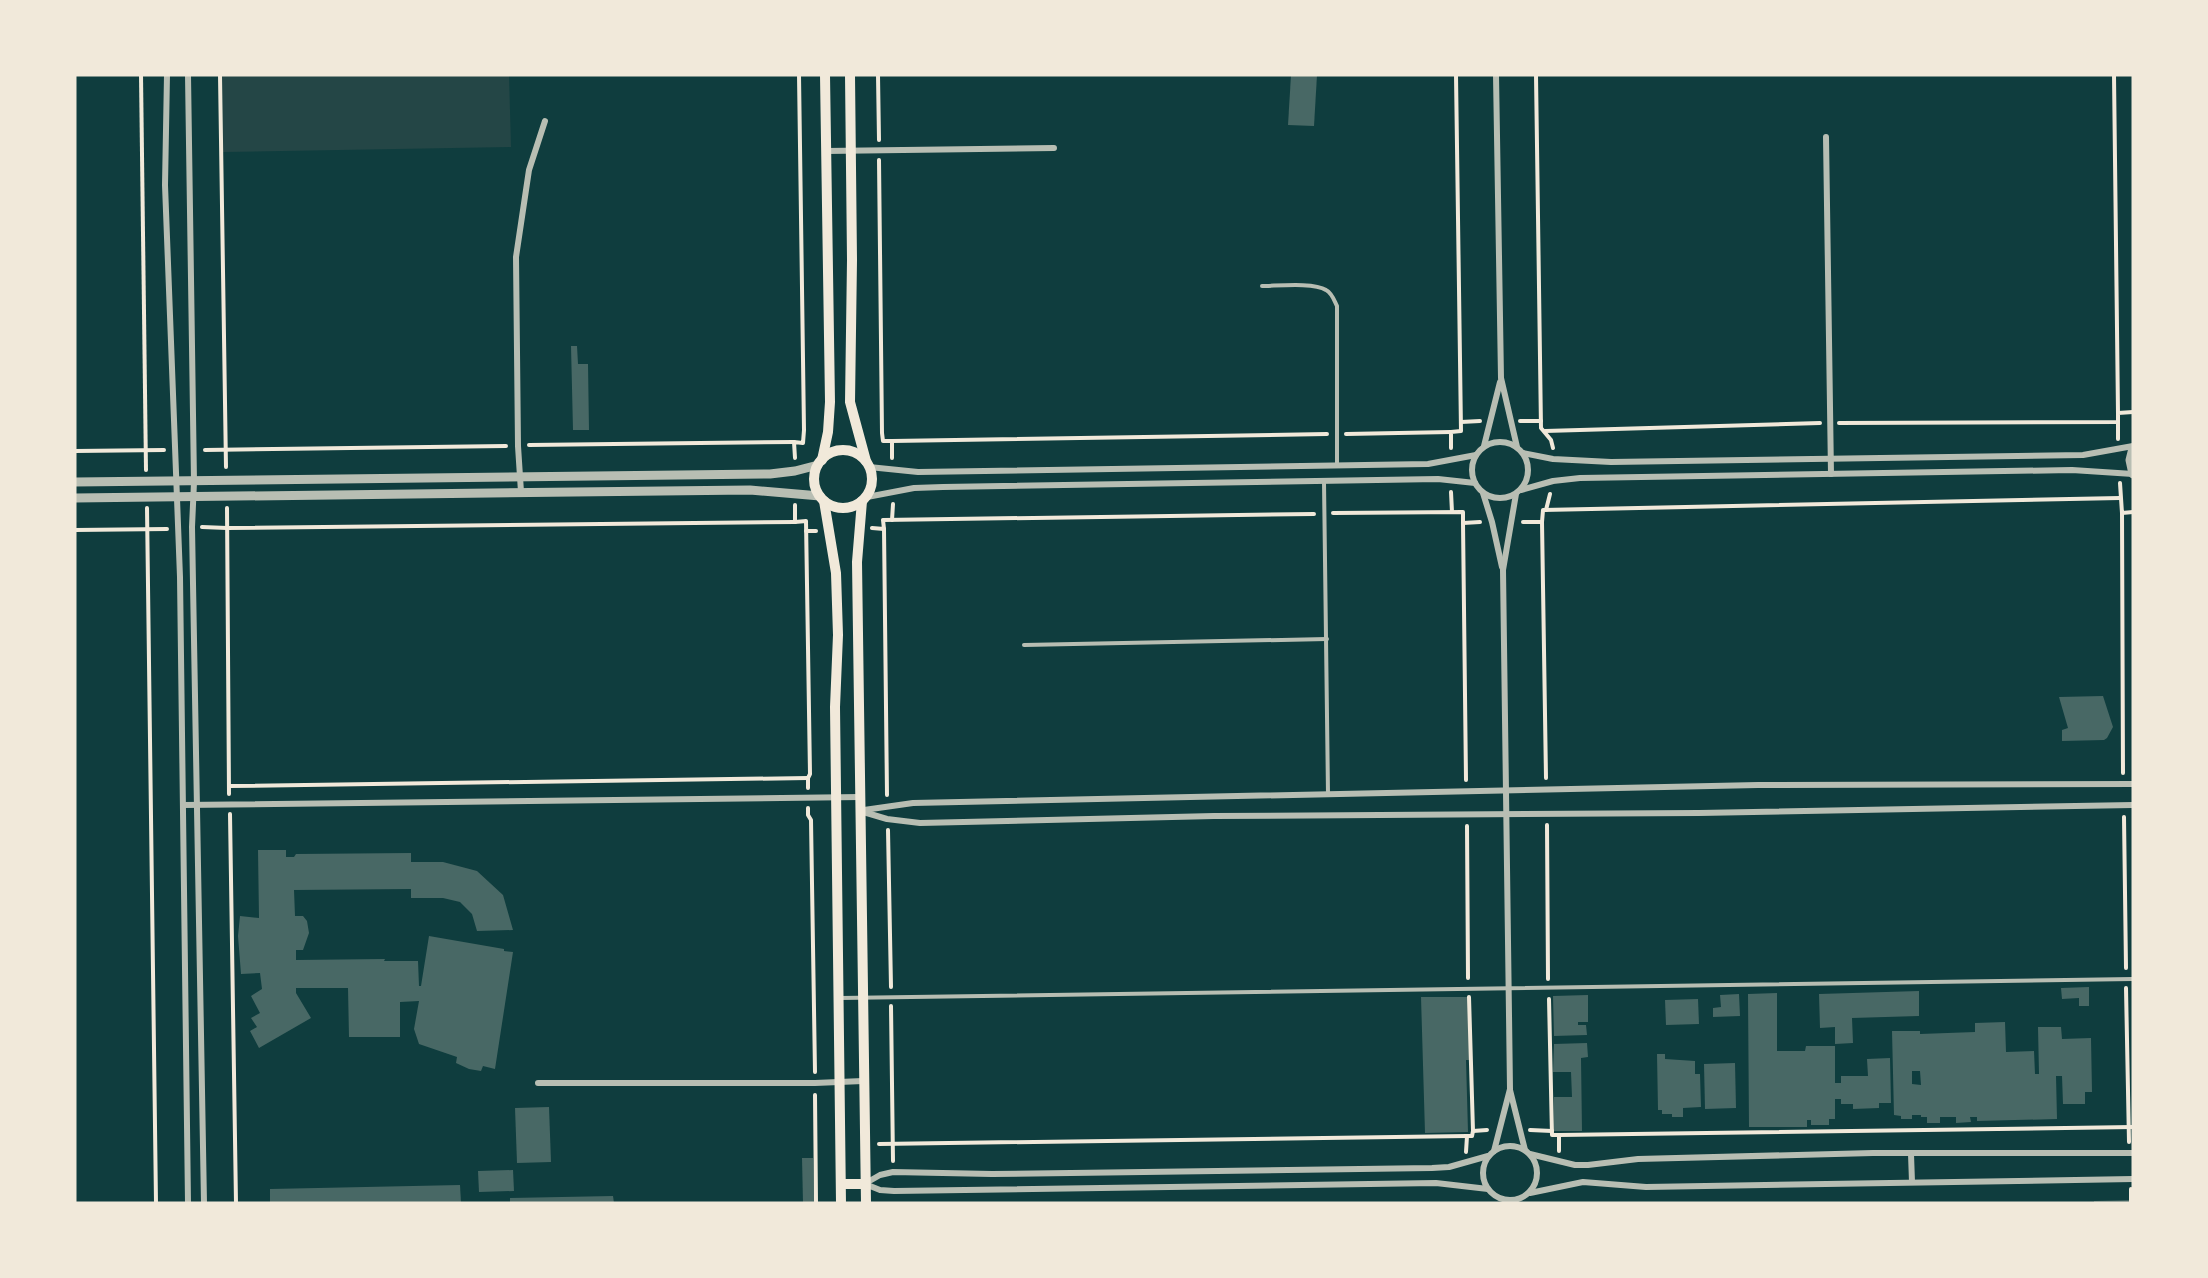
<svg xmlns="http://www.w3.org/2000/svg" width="2208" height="1278" font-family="'Times New Roman',serif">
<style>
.green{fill:#244646}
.building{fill:#486865;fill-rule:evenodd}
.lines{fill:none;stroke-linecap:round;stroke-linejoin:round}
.path{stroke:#f1e9da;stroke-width:4}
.service{stroke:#b8beb3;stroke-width:4}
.minor{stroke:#b8beb3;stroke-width:6}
.tertiary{stroke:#b8beb3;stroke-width:9}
.secondary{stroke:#f1e9da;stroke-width:10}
</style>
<rect width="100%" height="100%" fill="#0f3d3e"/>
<!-- green -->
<polygon class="green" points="222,75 509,75 511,147 223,152"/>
<!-- building -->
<g class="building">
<polygon points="1291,75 1317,75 1314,126 1288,125"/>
<polygon points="571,346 577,346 578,364 588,364 589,430 573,430"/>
<polygon points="2103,696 2113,727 2107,738 2104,740 2062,741 2062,730 2068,728 2059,697"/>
<polygon points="258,850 286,850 286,857 294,857 296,854 411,853 411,862 443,862 477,871 503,895 513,930 477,931 472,914 460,902 443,898 411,898 411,889 294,890 295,916 303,916 307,921 309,933 303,950 296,950 296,960 385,959 384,961 418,961 419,986 421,986 429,936 504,949 504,951 513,952 495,1069 483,1066 481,1071 469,1069 456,1063 457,1057 419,1044 414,1029 419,1001 400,1002 400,1037 349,1037 348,988 296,988 296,993 311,1018 259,1048 250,1031 257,1027 251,1018 260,1013 251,996 262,989 260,973 241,974 238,936 240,916 259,918"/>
<polygon points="2089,987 2089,1006 2079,1006 2079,998 2062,999 2061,988"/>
<polygon points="1919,991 1919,1016 1852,1018 1853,1043 1835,1044 1835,1027 1820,1028 1819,994"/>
<polygon points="1777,993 1777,1051 1805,1051 1806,1046 1835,1046 1835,1083 1841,1083 1841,1076 1868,1076 1867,1059 1890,1058 1891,1103 1879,1103 1879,1108 1853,1109 1853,1104 1841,1104 1841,1099 1835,1099 1835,1119 1829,1119 1829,1125 1811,1125 1811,1120 1807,1120 1807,1127 1749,1127 1748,994"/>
<polygon points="1739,994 1740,1016 1713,1017 1713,1008 1721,1007 1720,995"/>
<polygon points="1588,995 1588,1022 1578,1022 1578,1025 1586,1025 1587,1035 1554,1036 1553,996"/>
<polygon points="1421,997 1468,997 1470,1060 1466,1060 1468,1132 1425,1133"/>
<polygon points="1698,999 1699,1024 1666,1025 1665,1000"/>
<path d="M2005 1022 2006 1052 2034 1051 2035 1074H2039L2038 1027H2061L2062 1039 2091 1038 2092 1092H2085V1104H2063L2062 1076H2056L2057 1119 1977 1121V1117H1970L1971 1122 1956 1123V1117H1940V1123H1927V1117H1921V1115H1912V1119H1901V1116L1894 1115 1892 1031H1920V1034L1975 1032V1023ZM1912 1071H1920L1921 1085 1912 1084Z"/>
<polygon points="1587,1043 1588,1057 1581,1058 1582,1131 1554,1131 1554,1097 1572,1097 1571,1072 1553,1072 1554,1044"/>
<polygon points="1657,1054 1665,1054 1665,1059 1695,1061 1695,1074 1700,1074 1701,1107 1683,1108 1683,1117 1672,1117 1672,1114 1662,1114 1662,1110 1658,1110"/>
<polygon points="1735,1063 1736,1108 1705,1109 1704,1064"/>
<polygon points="549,1107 551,1162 517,1163 515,1108"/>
<polygon points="802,1158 813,1158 814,1203 803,1203"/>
<polygon points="513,1170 514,1191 479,1192 478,1171"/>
<polygon points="460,1185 461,1203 270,1203 270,1189"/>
<polygon points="613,1196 614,1203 510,1203 510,1198"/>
<polygon points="2133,1200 2133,1203 2094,1203 2094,1201"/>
</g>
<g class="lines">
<!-- path -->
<g class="path">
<polyline points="141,75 146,470"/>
<polyline points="220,75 226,467"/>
<polyline points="878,75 879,140"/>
<polyline points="1536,75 1541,428 1551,440 1553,448"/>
<polyline points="2114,75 2118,413"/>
<polyline points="879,160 882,433 883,441 892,441 892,458"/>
<polyline points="1520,421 1541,421"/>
<polyline points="1461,422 1480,421"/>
<polyline points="1839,423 2118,422 2118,413 2133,412"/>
<polyline points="1545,431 1820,423"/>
<polyline points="1346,434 1451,432"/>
<polyline points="2118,439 2118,422"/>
<polyline points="892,441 1327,434"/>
<polyline points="529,445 794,442"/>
<polyline points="1451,448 1451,432 1461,431 1456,75"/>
<polyline points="205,450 506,446"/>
<polyline points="75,451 164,450"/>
<polyline points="795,458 794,442 803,443 804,430 799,75"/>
<polyline points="2120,483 2122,513 2133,512"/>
<polyline points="1451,492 1452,512"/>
<polyline points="795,505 795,522 806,521 810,774 808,778 808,788"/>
<polyline points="147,508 156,1203"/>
<polyline points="227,508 229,794"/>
<polyline points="1546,510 1550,494"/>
<polyline points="1333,513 1463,512 1463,523 1480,522"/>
<polyline points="2122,513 2123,773"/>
<polyline points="892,520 893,504"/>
<polyline points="1523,522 1542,522 1543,510 2120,498"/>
<polyline points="1542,522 1546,778"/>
<polyline points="1463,523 1466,780"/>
<polyline points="202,527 227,528 795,522"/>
<polyline points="872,528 884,529 883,520 1314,514"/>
<polyline points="884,529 887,795"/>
<polyline points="75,530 167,529"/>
<polyline points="806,531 816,531"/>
<polyline points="229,786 808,778"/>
<polyline points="808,808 808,815 811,820 815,1072"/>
<polyline points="230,814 236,1203"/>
<polyline points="2124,817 2126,968"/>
<polyline points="1547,825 1548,979"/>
<polyline points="1467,826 1468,978"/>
<polyline points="888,830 891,987"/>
<polyline points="2126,988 2129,1142"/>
<polyline points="1549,999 1552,1135 1559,1135 1559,1151"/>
<polyline points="891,1006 893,1161"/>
<polyline points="815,1095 816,1203"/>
<polyline points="1530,1130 1552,1131"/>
<polyline points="1473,1131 1487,1130"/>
<polyline points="1559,1135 2133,1127"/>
<polyline points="879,1144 1467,1136"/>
<polyline points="1466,1152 1467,1136 1472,1136 1473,1131 1469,997"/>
<polyline points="2131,1189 2131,1203"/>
</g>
<!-- service -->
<g class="service">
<path d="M1262 286C1276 286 1314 282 1326 290 1332 293 1334 300 1337 306V465"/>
<polyline points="1324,482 1328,794"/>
<polyline points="1024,645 1327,639"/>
<polyline points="840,998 2133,979"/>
</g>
<!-- minor -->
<g class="minor">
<polyline points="167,75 165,185 180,577 188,1203"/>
<polyline points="188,75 194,482 192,527 204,1203"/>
<polyline points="1496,75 1501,378 1517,447"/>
<polyline points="1826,137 1831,474"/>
<polyline points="826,151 1054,148"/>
<circle cx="1500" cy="470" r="28"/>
<polyline points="1484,446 1500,382"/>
<polyline points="1523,453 1553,459 1611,462 2083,455 2133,446"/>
<polyline points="869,467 918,472 1428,464 1476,455"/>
<polyline points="1521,490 1553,481 1580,478 2072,470 2133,474"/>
<polyline points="521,492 518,446 516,257 529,170 545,121"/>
<polyline points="1483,493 1492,522 1502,567"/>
<polyline points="867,497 914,488 943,487 1438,479 1475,483"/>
<polyline points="183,805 860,797"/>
<polyline points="864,810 913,803 1758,785 2133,784"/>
<polyline points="860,811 887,819 920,823 1214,816 1699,813 2133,805"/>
<polyline points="538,1083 815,1083 863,1081"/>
<polyline points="1510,1090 1525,1150"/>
<circle cx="1510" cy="1173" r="27"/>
<polyline points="1494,1151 1510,1089 1503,570 1516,494"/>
<polyline points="1530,1154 1575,1165 1588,1165 1638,1159 1873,1153 2133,1153"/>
<polyline points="1911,1154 1912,1182"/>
<polyline points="866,1183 880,1175 893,1172 992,1174 1432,1168 1449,1167 1488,1156"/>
<polyline points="865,1184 880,1190 894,1191 1436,1183 1488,1189"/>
<polyline points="1530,1193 1583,1182 1646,1187 2133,1179"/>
</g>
<!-- tertiary -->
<g class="tertiary">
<polyline points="2133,448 2130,460 2133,474"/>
<polyline points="75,482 770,474 795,471 818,465"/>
<polyline points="75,498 750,490 820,496"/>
</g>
<!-- secondary -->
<g class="secondary">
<polyline points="850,75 852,260 850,402 866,461"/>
<circle cx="843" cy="479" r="29"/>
<polyline points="822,460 828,432 830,402 825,75"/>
<polyline points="824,501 836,573 838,635 835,707 841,1203"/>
<polyline points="862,501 857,562 866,1203"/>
<polyline points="841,1184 865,1184"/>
</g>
</g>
<!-- border -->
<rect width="2208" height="1278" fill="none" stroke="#f1e9da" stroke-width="153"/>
</svg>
